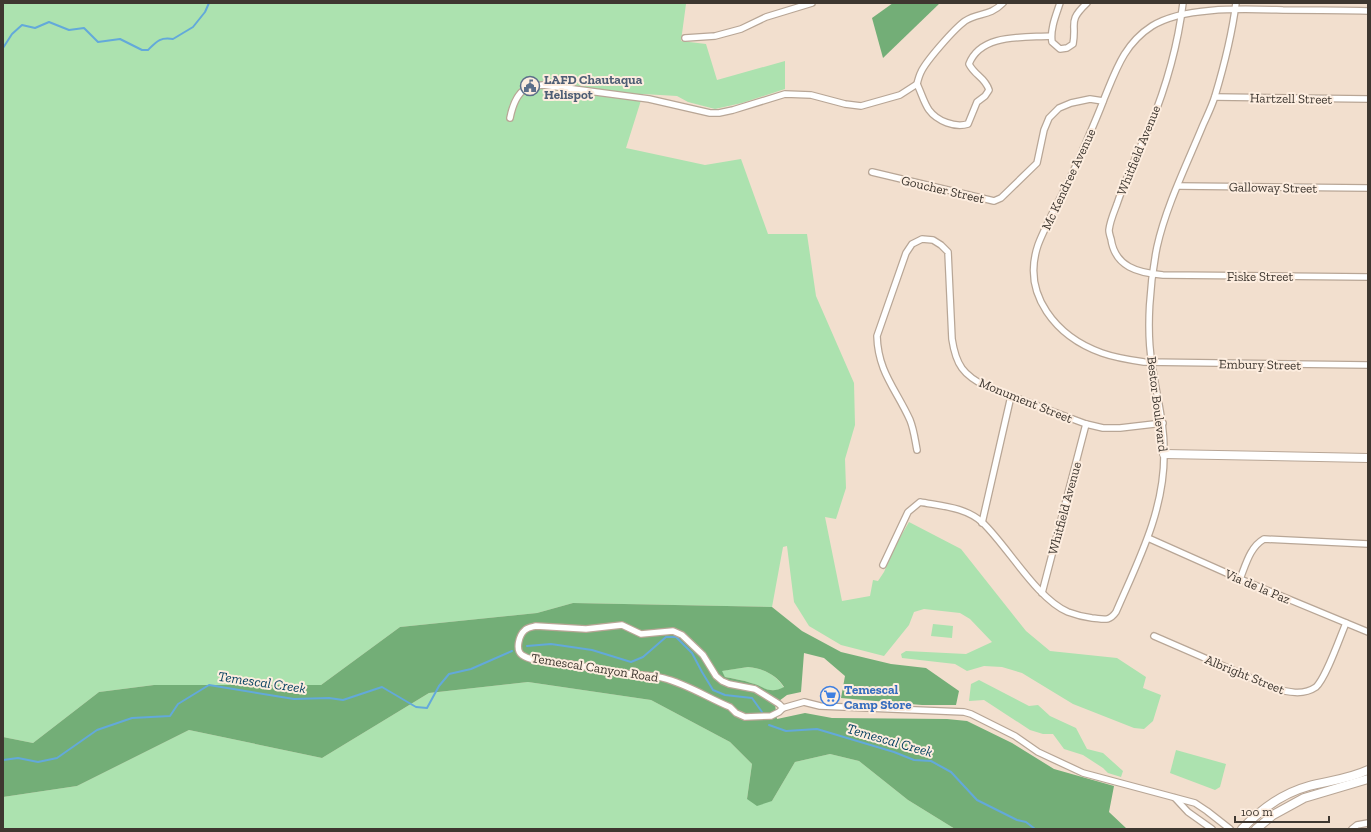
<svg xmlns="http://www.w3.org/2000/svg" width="1371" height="832" font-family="'Zilla Slab',serif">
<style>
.green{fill:#ace2af}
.forest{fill:#73ae77;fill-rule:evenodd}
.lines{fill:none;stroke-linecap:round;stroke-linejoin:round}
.stream{stroke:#63a9da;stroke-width:2}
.street-casing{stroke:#b8a696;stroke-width:8}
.secondary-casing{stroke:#b8a696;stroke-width:10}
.street{stroke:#fff;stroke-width:5.5}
.secondary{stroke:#fff;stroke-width:8}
.labels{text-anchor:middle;stroke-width:4;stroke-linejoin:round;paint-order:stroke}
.service-label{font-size:13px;font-weight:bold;fill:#4e5e75;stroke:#fdeddf;text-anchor:start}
.street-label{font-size:13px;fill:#3e3730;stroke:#fdeddf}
.shop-label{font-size:13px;font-weight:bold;fill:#366cbe;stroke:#fdeddf;text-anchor:start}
.water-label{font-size:14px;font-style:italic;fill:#033e5f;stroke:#fdeddf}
</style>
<rect width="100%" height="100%" fill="#f2dfce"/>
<!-- green -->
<g class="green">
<polygon points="3,3 689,3 686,4 681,41 706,44 717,80 785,61 785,89 742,103 715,109 688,102 677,96 643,94 626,148 705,165 741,159 768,234 807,234 816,296 854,383 855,425 845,459 846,488 836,519 825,517 842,601 870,596 873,580 878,581 884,572 895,546 909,522 961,549 1026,631 1050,651 1117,658 1146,677 1143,688 1161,695 1153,721 1144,729 1134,728 1073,704 1022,673 1002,667 984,666 967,671 955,664 902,658 901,654 906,651 966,654 992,642 970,619 960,613 924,609 914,612 909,625 884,656 841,645 809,626 794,602 787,546 783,547 772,607 573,603 537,613 400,627 321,685 154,685 99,692 33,743 3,737"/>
<polygon points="933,624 953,626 952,638 931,636"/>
<path d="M748 667C762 668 777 675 784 688 767 694 765 687 751 683 743 680 734 679 725 677L721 671Z"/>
<polygon points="979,680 1029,706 1038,705 1050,716 1076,728 1087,749 1103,753 1123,771 1121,777 1108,773 1103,768 1083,755 1064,749 1053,734 1043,734 1030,730 984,700 969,701 971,684"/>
<polygon points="528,682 651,700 730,742 752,764 747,799 772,801 795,762 830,754 859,761 908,800 955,829 3,829 3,797 77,786 189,730 322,758 429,693"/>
<polygon points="1176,750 1226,764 1220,787 1215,790 1170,773"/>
</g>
<!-- forest -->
<g class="forest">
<polygon points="893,3 940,3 883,58 872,18"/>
<path d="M573 603 772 607 802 631 841 652 891 664 926 668 959 691 956 705H922L841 698 845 676 824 658 804 653 801 692 787 695 775 704 777 719 805 713 832 718 947 719 967 721 1012 743 1054 769 1114 786 1109 812 1127 829H955L908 800 859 761 830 754 795 762 772 801 757 806 747 799 752 764 730 742 651 700 528 682 429 693 322 758 189 730 77 786 3 797V737L33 743 99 692 154 685H321L400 627 537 613ZM748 667C762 668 777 675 784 687 769 695 764 686 751 683 743 680 734 679 725 677L722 671Z"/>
</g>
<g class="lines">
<!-- stream -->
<g class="stream">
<path d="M3 48 12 34 22 25 35 28 49 22 69 30 84 28 98 42 120 39 142 50H148C157 41 160 37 173 39L193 27 205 12 209 3"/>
<polyline points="527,646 551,644 592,650 631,662 643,657 666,637 676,637 692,653 702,672 713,690 725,695 752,698 762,712"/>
<polyline points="769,725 786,731 817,729 894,752 914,760 931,761 951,772 977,800 1017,820 1026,822 1035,829"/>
<polyline points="3,760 18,758 38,762 57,758 97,730 132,718 170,716 178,704 209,685 294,699 329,698 343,700 382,687 416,707 427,708 439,686 449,674 471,669 512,651"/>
</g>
<!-- street casing -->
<g class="street-casing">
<g id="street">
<path d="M1060 3C1056 15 1050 29 1052 42L1060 49 1067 48 1073 44C1077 22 1067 22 1087 3"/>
<path d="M1183 3C1178 44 1166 87 1150 126 1138 152 1126 177 1117 204 1114 212 1110 221 1109 230 1109 233 1110 236 1111 239 1115 267 1138 273 1163 275L1368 277"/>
<path d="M1368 11C1340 10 1311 10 1283 10 1245 9 1184 6 1152 26 1124 44 1116 70 1104 99 1098 115 1091 131 1084 147 1075 169 1064 191 1053 212 1048 223 1042 234 1038 245 1021 295 1057 337 1102 353 1116 358 1130 360 1144 362L1368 365"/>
<polyline points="685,38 715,36 741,29 766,17 812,3"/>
<path d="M917 84C921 92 924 103 929 110 937 121 955 128 968 124L977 102 985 96 989 90C985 77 975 76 969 64 981 33 1024 38 1051 36"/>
<polyline points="1215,97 1368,99"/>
<path d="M510 118C512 108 516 95 525 89 529 85 538 86 543 85L649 99 710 113H719L733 110 785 94 811 95 845 104 861 106 900 95 917 84C918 80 919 76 921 72 926 61 954 29 965 21 979 12 989 17 1003 3"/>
<polyline points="872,172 994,201 1001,198 1037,163 1044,130 1049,118 1059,108 1071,103 1090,99 1103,101"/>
<polyline points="1178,186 1368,188"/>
<path d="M917 450C915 440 914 430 910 420 896 389 878 372 877 336L906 253 912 244 922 239 933 240 941 245 948 252 952 339C956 365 963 375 987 387L1086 424 1103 428H1120L1163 423"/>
<polyline points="982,523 1011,396"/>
<polyline points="1148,538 1240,579 1368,632"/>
<path d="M883 565 908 512 920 502C941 506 966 507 983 523 1008 547 1037 599 1068 612 1076 615 1084 617 1092 618 1104 619 1109 622 1116 612 1138 561 1164 512 1164 455 1165 424 1156 394 1152 364 1146 329 1150 282 1157 247 1166 206 1187 164 1203 125 1207 116 1212 106 1215 96 1224 66 1232 34 1236 3"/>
<path d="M1240 579C1246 564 1250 547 1264 539L1368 544"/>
<polyline points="1042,593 1086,424"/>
<path d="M622 625 641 634 673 631 682 635 703 655 716 676 722 681 729 684 755 689 779 704 783 708 779 712 771 716 745 717 736 713 730 707C708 698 687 684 663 678 649 674 635 675 621 673 601 670 581 665 561 663 549 661 532 662 522 655 515 650 519 635 525 630 528 627 532 627 536 626L586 629Z"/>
<path d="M1154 636 1274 688C1287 692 1303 696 1316 687 1326 678 1340 637 1346 623"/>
<polyline points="783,708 804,702 820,706 964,712 971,714 1015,736 1038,752 1083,773 1195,803 1207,811 1230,829"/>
<polyline points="1175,798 1188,812 1212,829"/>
<polyline points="1352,829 1357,825 1368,823"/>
</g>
</g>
<!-- secondary casing -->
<g class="secondary-casing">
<g id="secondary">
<polyline points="1164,454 1368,458"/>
<path d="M1242 829C1260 810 1283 793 1309 786 1328 781 1349 779 1368 770"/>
<polyline points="1256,829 1273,815 1304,798 1368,779"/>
</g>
</g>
<!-- street -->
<use href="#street" class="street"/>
<!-- secondary -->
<use href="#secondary" class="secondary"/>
</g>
<!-- icons -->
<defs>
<g id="civic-ring" transform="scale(1)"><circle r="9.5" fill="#fdeddf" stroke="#5c6f8a" stroke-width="1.5"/><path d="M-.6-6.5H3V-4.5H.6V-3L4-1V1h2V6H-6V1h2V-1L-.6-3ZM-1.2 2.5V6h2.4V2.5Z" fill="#5c6f8a"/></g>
<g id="supermarket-ring" transform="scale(1)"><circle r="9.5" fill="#fdeddf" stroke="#3f7fe0" stroke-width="1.5"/><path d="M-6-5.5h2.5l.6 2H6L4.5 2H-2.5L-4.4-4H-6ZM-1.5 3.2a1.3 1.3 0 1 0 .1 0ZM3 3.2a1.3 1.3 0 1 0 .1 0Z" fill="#3f7fe0"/></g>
</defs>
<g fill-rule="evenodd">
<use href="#civic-ring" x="530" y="86"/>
<use href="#supermarket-ring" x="830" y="696"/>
</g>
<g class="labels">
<!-- service labels -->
<g class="service-label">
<text x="544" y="84">LAFD Chautaqua<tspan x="544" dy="15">Helispot</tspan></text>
</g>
<!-- street labels -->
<g class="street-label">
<text transform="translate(1291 98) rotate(1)" y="5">Hartzell Street</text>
<text transform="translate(1138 150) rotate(-68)" y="5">Whitfield Avenue</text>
<text transform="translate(1068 179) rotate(-65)" y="5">Mc Kendree Avenue</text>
<text transform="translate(1273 187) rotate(1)" y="5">Galloway Street</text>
<text transform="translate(943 189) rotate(13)" y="5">Goucher Street</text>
<text x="1260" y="281">Fiske Street</text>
<text transform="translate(1260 364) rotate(1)" y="5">Embury Street</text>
<text transform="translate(1026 400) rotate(22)" y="5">Monument Street</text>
<text transform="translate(1158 404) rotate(83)" y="5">Bestor Boulevard</text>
<text transform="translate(1064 508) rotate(-75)" y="5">Whitfield Avenue</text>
<text transform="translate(1258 586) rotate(23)" y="5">Via de la Paz</text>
<text transform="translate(595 667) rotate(9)" y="5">Temescal Canyon Road</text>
<text transform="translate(1245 674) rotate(22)" y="5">Albright Street</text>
</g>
<!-- shop labels -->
<g class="shop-label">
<text x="844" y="694">Temescal<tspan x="844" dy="15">Camp Store</tspan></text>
</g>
<!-- water labels -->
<g class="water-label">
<text transform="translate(262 682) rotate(8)" y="5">Temescal Creek</text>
<text transform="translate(890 740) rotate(16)" y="5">Temescal Creek</text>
</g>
</g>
<!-- border -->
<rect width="1371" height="832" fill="none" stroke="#3e3730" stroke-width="8"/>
<!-- scale -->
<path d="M1235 816v6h94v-6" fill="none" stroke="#3e3730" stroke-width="2"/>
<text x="1241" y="816" font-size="12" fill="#3e3730" stroke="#fdeddf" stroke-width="3" paint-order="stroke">100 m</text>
</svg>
